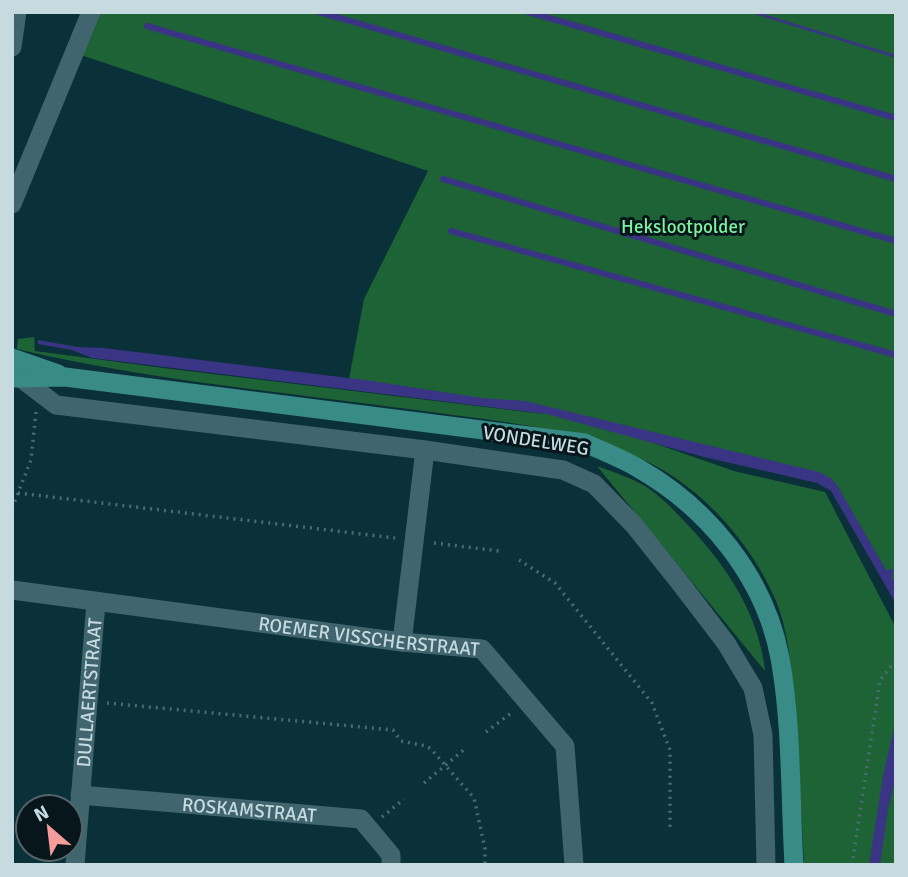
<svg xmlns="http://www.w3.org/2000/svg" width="908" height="877" font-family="Signika,sans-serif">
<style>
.green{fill:#1d6335}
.water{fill:#393484}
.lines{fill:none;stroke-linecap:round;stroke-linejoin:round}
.stream{stroke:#393484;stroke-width:6}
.path{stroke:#4b6c73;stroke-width:3.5;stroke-dasharray:2 5;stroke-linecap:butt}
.minor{stroke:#40656f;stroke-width:19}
.tertiary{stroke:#40656f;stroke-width:19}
.primary{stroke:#388b87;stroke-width:19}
.labels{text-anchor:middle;stroke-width:6;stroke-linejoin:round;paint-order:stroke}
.park-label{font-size:19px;fill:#7df39e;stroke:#07161a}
.street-label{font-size:19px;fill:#c6dadf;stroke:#07161a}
</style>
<rect width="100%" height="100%" fill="#0a3139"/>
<!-- green -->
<g class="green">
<path d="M96 12H896V594L831 486 558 417 645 440 734 471 825 492 896 628V865H804C802 817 799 769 795 721 792 682 791 638 776 601 752 545 706 492 652 464 580 427 494 421 416 410 283 392 147 380 17 349L18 339 34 337 35 351 163 368 544 414 349 379 364 299 428 171 81 55Z"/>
<path d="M597 466C615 473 634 478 651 490 663 499 675 511 686 523 725 564 759 613 765 671Z"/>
</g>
<!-- water -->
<g class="water">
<polygon points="748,12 757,12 896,55 896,58"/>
<polygon points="38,340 78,347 104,348 365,380 482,398 525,401 819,472 832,479 837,485 886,570 894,569 892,577 896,583 896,604 831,491 817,483 704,457 547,414 92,358 72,350 38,344"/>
<polygon points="896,720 896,776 888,809 880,865 869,865 883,776"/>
</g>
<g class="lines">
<!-- stream -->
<g class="stream">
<polyline points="319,12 896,179"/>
<polyline points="528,12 896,118"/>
<polyline points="147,26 896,241"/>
<polyline points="443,179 896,314"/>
<polyline points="451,231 896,355"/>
</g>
<!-- path -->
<g class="path">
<polyline points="18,493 395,538"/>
<polyline points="12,508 31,460 36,412"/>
<polyline points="434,543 499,551"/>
<polyline points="519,560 555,583 652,703 670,750 670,829"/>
<polyline points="107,703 393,730 401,741 426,746 431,749 474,798 485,849 485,865"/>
<polyline points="486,732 511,713"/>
<polyline points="424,783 466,748"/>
<polyline points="382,817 404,799"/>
<polyline points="852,865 880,680 896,660"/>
</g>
<!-- minor -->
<g class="minor">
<polyline points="12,204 91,12"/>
<polyline points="22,379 56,405 425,450 563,470 594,484 634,525 681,584 726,643 753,688 763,735 766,865"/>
<path id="s1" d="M12 590 402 642 482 649 565 746 574 865"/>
<polyline points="402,642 425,450"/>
<path id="s2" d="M80 795 361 819 391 855V865"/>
<path id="s3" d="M75 865 96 602"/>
</g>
<!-- tertiary -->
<polyline class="tertiary" points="12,47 17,12"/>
<!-- primary -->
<g class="primary">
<polyline points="12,358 58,374"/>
<path d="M12 378 65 377 585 443C602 451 621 458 638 468 708 508 765 577 780 658 792 725 790 796 794 865"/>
</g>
</g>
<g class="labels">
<!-- park labels -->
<g class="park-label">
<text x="683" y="233">Hekslootpolder</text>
</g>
<!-- street labels -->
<g class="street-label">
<text transform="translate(536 440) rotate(9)" y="7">VONDELWEG</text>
<text dy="7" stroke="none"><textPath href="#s1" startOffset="360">ROEMER VISSCHERSTRAAT</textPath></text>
<text dy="7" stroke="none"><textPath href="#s3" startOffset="173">DULLAERTSTRAAT</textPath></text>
<text dy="7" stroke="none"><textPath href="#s2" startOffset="170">ROSKAMSTRAAT</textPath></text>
</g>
</g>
<!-- border -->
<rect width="908" height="877" fill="none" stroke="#c6dadf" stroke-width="28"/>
<!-- north arrow -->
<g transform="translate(49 828) rotate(332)"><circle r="33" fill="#07161a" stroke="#536469" stroke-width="2"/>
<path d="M0-5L12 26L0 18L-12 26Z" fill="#f59b9c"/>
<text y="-10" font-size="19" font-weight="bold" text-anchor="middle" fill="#c6dadf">N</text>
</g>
</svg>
